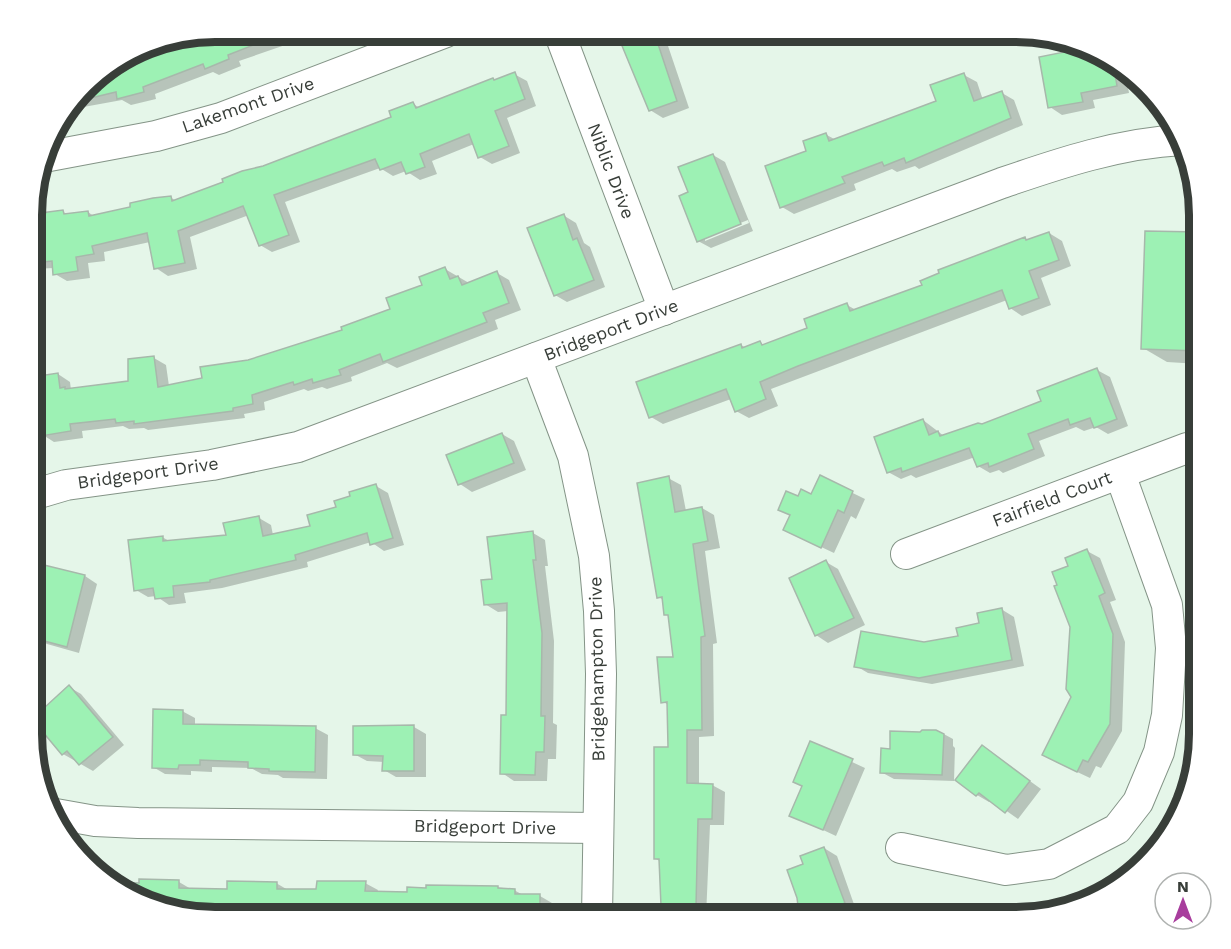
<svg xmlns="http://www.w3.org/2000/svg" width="1231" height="949" font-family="'Work Sans',sans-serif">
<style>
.shadow{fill:#0003;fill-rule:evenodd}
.building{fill:#9df1b4;stroke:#a7b8ab;stroke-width:1.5}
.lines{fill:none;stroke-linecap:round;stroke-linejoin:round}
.minor-casing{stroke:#849487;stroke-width:32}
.minor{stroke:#fff;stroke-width:30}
.labels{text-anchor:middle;stroke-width:4.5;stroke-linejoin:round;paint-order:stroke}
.street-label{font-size:18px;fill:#383e39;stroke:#fff}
.rim{fill:none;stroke:#383e39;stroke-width:8}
</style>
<rect width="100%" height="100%" fill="#e5f6e9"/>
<!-- shadow -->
<g class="shadow">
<polygon points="215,31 323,32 239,61 241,66 219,75 213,72 155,94 156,99 131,105 122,100 67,110 94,77 156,41"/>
<polygon points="648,32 656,32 665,37 689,108 663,118 650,110 622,42"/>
<polygon points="715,32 796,32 764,44 751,35 729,43 717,36"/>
<polygon points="1090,49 1102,56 1103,61 1109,60 1125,69 1129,93 1093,100 1095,108 1062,115 1050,107 1040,58"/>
<polygon points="514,74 527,81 536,106 507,118 520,153 492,164 480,157 474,144 432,161 437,174 420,180 406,171 393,176 380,168 285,202 300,242 272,252 260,245 249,215 190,237 197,269 168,276 156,268 150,242 104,252 105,261 88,263 90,278 67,281 55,274 54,268 33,269 33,220 63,212 69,215 88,212 95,217 170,197 176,201 392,118 413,104 420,108"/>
<polygon points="964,75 977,82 983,100 1002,93 1014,100 1023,125 919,169 915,166 897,172 892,169 854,184 856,190 794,214 782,207 808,152 825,134 836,140 938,101"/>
<path d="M713 155 725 162 753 231 711 248 698 241 689 193ZM748 220 749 223 705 241V237Z"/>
<polygon points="563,215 576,223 584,243 590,247 605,287 567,302 555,295"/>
<polygon points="1146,232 1199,234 1199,364 1167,362 1143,348"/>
<polygon points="1049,233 1062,241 1071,266 1041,278 1051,305 1022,316 1010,308 1007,300 771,389 778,406 749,418 736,411 731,399 663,424 651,417 741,345 746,348 760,343 764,346 809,328 847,305 856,310 924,285 1025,238 1029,241"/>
<polygon points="445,269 469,283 497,273 509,280 521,310 495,320 498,329 397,368 387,363 351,377 352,381 327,389 322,387 308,391 304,389 264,402 265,410 244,414 245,418 148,430 144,428 129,429 123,426 82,431 83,438 54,442 43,435 33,437 33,378 58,374 70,382 71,390 130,383 154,358 166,365 169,386 204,379 248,361 344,331 392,310"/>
<polygon points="1097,370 1110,377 1128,426 1108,434 1096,427 1084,431 1076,427 1039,441 1045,456 1003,473 999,470 990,473 978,466 975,457 916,478 911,475 901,479 888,472 923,420 944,436 982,426 1043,402"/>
<polygon points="502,434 514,441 526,470 472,492 460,484 448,456"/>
<polygon points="820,477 865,499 856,519 851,516 834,553 785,530 791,516 780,509 798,498 812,496"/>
<polygon points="668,478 681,485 686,511 702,508 714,515 720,548 705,551 717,643 713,644 714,736 699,737 699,785 712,785 725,792 724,825 710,825 706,917 662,917 663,881 660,861 656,859 670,749 669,705 663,702 675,658 669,616 666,614 664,600 658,597"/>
<polygon points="376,486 388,493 404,545 384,551 371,542 307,562 308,567 222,588 184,593 186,603 169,605 156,596 148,597 136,590 162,537 171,542 227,536 259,518 271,525 273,535 312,527 352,497"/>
<polygon points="533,533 545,540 548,566 545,566 554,641 553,723 557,725 556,759 548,759 547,781 514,781 502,773 507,717 508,611 498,612 485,604 494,580"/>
<polygon points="1087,551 1100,558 1116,600 1110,602 1125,642 1122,731 1101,768 1096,766 1090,778 1056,762 1073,697 1070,567"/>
<polygon points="826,562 838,569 865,625 828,643 816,635"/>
<polygon points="85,576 97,584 79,653 47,644 35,637"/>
<polygon points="1001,609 1014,617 1024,666 932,684 868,673 856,666 924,644 960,637"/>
<polygon points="69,687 81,694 124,745 93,771 63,754 33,718"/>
<polygon points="182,711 195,718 195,726 315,728 328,735 327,779 283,778 278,775 262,774 251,768 212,767 212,772 191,771 191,775 165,774 153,767"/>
<polygon points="414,727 426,734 426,777 396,777 384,770 384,762 367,761 354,754"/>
<polygon points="923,731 940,732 953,739 953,746 955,748 954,781 894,779 881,772 891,750"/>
<polygon points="811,743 865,768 836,836 791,815 803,787"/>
<polygon points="983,747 1041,789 1018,819 991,800 989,802 977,795"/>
<polygon points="824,848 837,856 856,910 835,917 808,917 801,913 804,865"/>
<polygon points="179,882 191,889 228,890 276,883 288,890 318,891 365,883 378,890 377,893 497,887 514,890 523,895 540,896 552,903 552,917 203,917 145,904"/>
</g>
<!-- building -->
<g class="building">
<polygon points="215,32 284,33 228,55 229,59 205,69 203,64 143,87 144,92 117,99 116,92 74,102 94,77 156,41"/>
<polygon points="644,32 654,32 677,101 649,111 620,41"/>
<polygon points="1089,47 1093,62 1108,59 1113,62 1117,86 1081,93 1083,102 1048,108 1039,57"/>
<polygon points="515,72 525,99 495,111 509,146 478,158 469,134 420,154 425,167 406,174 401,162 380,170 375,159 274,195 289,235 259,246 243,206 178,231 185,263 154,269 147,233 92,246 94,254 76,257 78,271 53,275 52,261 33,263 33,214 63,210 64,214 88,211 89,216 130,207 130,203 153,198 171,196 172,201 223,182 222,179 242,171 263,166 391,117 389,111 413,102 416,108 493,78 494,80"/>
<polygon points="964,73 974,101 1002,91 1011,118 906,163 904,158 884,166 882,162 842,177 845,183 780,208 765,166 806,151 803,141 826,133 829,141 936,101 930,85"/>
<polygon points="713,154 741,224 697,242 679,196 688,192 678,167"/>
<polygon points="564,214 573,240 577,238 594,280 554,296 527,228"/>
<polygon points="1145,231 1199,232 1199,351 1141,349"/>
<polygon points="1049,232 1059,260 1029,271 1039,298 1009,309 1002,290 798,366 760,382 766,399 735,412 726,389 649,418 636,382 741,344 742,348 760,341 762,345 807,328 804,319 847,303 850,311 922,285 920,281 939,273 938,270 1025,237 1026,240"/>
<polygon points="445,267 450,279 458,276 462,285 497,271 509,303 483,313 487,322 383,362 380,354 339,370 341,375 313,383 312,379 294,385 293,382 252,395 253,404 233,408 233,411 134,424 134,421 116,423 115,419 70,424 71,431 41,436 40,427 33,428 33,377 58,373 60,388 65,387 65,389 128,381 128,359 154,356 158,387 202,378 200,367 248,360 342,330 341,327 390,309 386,298 422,285 419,277"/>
<polygon points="1097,368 1117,419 1094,428 1090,418 1070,425 1068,419 1028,434 1034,449 989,467 988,463 977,467 969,448 902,472 901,468 887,473 874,437 923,419 929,435 938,431 940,436 978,423 982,424 1041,401 1037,391"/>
<polygon points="502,433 514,463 458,485 446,455"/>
<polygon points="820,475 853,491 844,513 838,510 821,548 783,530 790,515 778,510 786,491 798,496 801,489 811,494"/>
<polygon points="669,476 675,512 702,507 708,541 693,544 705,636 701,637 702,730 687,730 687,783 713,784 712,819 698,819 696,906 661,906 659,859 654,859 654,747 668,747 667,702 661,703 657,657 673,657 668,615 664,615 662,597 657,598 637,483"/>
<polygon points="376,484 393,538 370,545 367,533 295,555 296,560 210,580 210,582 173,586 174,597 155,599 153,588 134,591 128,540 163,536 163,541 226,535 223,523 259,516 263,536 310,526 307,515 336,507 334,501 350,496 349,492"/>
<polygon points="533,531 536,560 533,560 542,633 541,716 545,716 544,752 536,752 535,775 500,774 501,715 506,715 507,603 484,605 481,580 492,579 487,537"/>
<polygon points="1087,549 1105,593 1099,596 1113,634 1110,724 1088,762 1083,760 1077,772 1042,755 1071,697 1066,689 1070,627 1054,586 1057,585 1052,572 1068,566 1065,558"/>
<polygon points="826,560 854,618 815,636 789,578"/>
<polygon points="44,565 85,575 67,647 33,638 40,611 36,610 41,592 38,591"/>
<polygon points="1002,608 1012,660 919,678 854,667 861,631 924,642 958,636 956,628 979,623 977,613"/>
<polygon points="69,685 113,737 79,765 67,751 62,755 32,719"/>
<polygon points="153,709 183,710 183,724 316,726 315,772 269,771 269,769 248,768 248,762 200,760 200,765 179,765 178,769 152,768"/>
<polygon points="414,725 414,771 382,771 383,756 353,755 353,726"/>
<polygon points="922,730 936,730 944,734 942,775 880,773 881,748 890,749 890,731 920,732"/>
<polygon points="810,741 853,759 823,830 789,816 802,786 793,782"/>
<polygon points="982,745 1030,781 1005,813 979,793 976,796 955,780"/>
<polygon points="824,847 845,903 807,917 799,914 797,898 787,870 803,864 800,856"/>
<polygon points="139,879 179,880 179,888 227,889 227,881 277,882 277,889 316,889 317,881 366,881 365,891 407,892 407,887 426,888 426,885 498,886 498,888 515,889 515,894 540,894 540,917 203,917 145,904 110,882 139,883"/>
</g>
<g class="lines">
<!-- minor casing -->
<g class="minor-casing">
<g id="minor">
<polyline points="559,32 664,310"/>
<polyline points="44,157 156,136 221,118 446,32"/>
<polyline points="536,358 573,456 594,556 599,611 601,674 597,917"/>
<path d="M32 495 66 485 212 465 298 447 1002 183C1060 163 1120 143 1182 140"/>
<polyline points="906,554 1187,448 1199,448"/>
<polyline points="50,813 95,821 138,823 598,828"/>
<polyline points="901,848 1006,870 1049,864 1117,829 1138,802 1159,752 1167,715 1171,648 1167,605 1120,474"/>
</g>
</g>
<!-- minor -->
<use href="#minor" class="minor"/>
</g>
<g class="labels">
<!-- street labels -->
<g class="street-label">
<text transform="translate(248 105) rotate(-19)" y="6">Lakemont Drive</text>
<text transform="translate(611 171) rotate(69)" y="6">Niblic Drive</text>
<text transform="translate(611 330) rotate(-21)" y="6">Bridgeport Drive</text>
<text transform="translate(148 473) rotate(-8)" y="6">Bridgeport Drive</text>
<text transform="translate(1052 499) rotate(-21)" y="6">Fairfield Court</text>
<text transform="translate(597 669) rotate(-91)" y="6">Bridgehampton Drive</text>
<text transform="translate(485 827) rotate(1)" y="6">Bridgeport Drive</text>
</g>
</g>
<!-- crop -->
<path d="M0 0H1231V949H0ZM215 42H1016A173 173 0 0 1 1189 215V734A173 173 0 0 1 1016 907H215A173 173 0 0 1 42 734V215A173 173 0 0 1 215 42Z" fill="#fff" fill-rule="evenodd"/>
<path class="rim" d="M215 42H1016A173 173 0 0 1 1189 215V734A173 173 0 0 1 1016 907H215A173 173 0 0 1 42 734V215A173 173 0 0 1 215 42Z"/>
<!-- north arrow -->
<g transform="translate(1183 901)"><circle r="28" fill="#ffffff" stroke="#afb2b0" stroke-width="1.5"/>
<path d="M0-4.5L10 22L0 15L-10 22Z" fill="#a83d9d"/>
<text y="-9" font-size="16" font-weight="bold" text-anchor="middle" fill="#383e39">N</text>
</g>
</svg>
